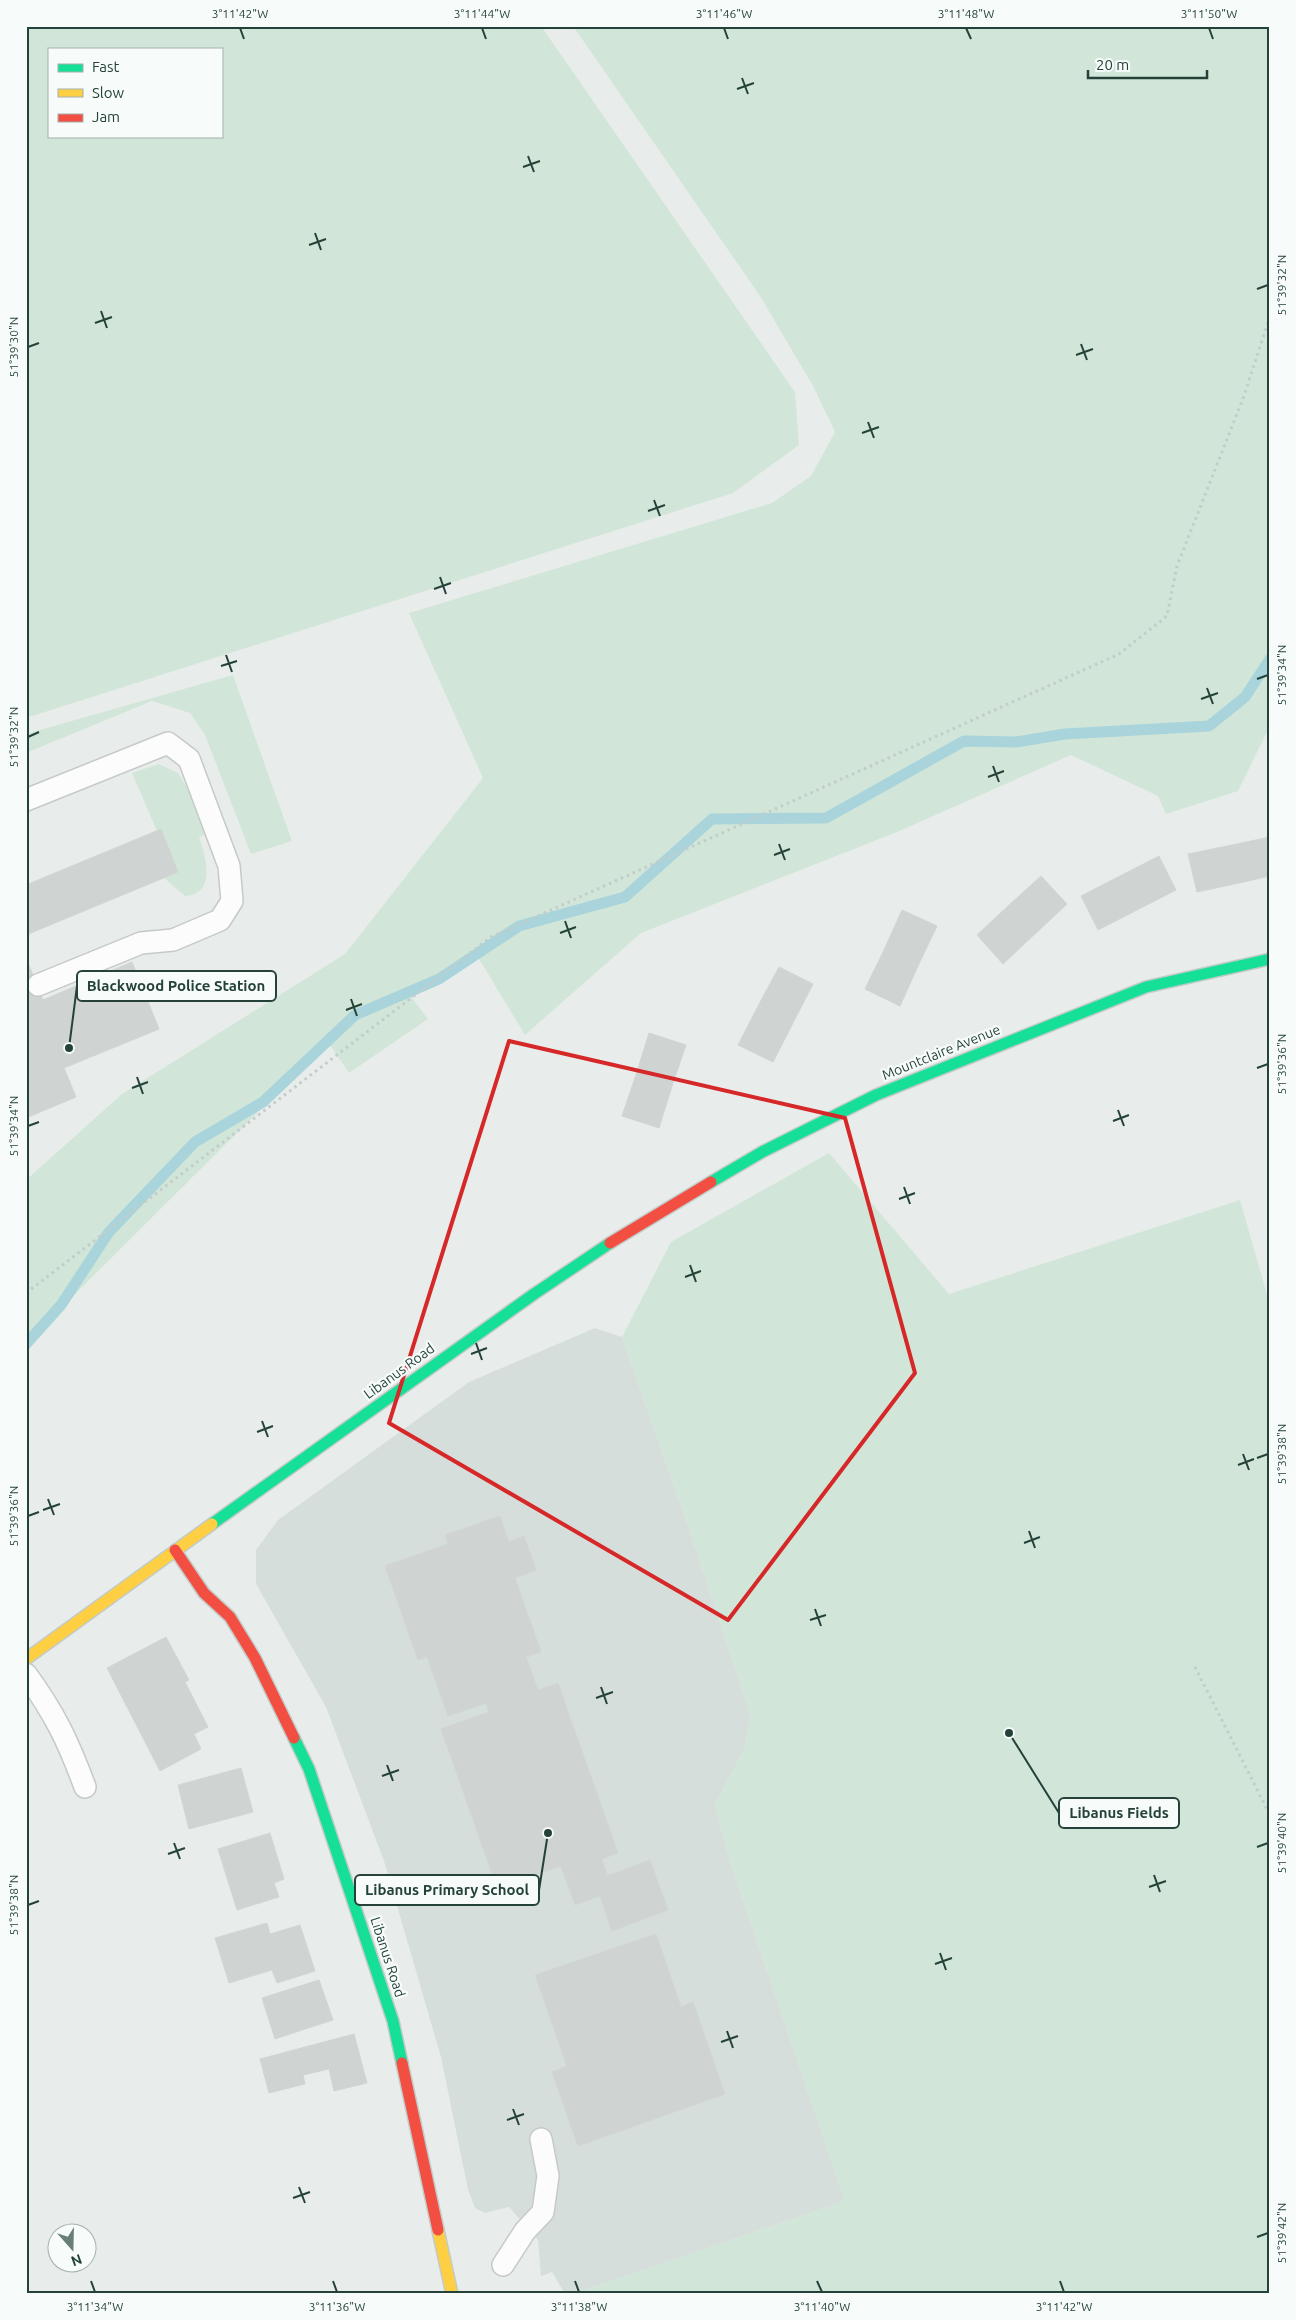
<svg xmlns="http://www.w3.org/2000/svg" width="1296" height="2320" font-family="Ubuntu,sans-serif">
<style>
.built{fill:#d6dedb}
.green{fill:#d1e6d8;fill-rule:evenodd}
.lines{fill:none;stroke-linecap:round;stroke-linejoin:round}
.stream{stroke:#a9d4db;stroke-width:11}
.building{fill:#cfd4d2;stroke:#d1d6d4}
.lane-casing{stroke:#c5cac8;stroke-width:24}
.fast-casing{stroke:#c3cbc8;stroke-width:14}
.slow-casing{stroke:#c3cbc8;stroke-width:14}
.jam-casing{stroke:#c3cbc8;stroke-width:14}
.path{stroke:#c3ccca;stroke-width:3;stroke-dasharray:2.5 4;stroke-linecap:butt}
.lane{stroke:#fcfcfc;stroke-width:21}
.fast{stroke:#16e098;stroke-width:11}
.slow{stroke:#ffcf43;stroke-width:11}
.jam{stroke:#f24e42;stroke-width:11}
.marked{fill:none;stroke:#d62828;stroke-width:4;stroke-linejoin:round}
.ticks{fill:none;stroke:#24423a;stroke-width:2}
.labels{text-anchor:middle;stroke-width:4.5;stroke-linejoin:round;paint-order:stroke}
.street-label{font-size:14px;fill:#24423a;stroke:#f7fbf9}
.leader{fill:none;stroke:#24423a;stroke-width:2}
.callout-dot{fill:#24423a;stroke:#f7fbf9;stroke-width:2}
.callout{fill:#f7fbf9;stroke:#24423a;stroke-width:2}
.callout-label{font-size:15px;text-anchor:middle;font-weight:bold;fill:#24423a}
.neatline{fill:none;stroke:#24423a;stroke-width:2}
.ticks-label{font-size:12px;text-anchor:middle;fill:#24423a}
</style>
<rect width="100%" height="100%" fill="#e8edeb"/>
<!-- built -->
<polygon class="built" points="595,1328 622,1337 688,1525 751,1716 744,1750 715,1805 732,1867 845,2201 574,2294 565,2294 552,2272 541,2276 538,2240 509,2207 485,2213 475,2208 468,2190 441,2057 384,1861 326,1707 256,1584 256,1550 278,1520 469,1382"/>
<!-- green -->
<g class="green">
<path d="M26 26H541L795 392 799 445 733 493 26 718ZM49 49H221V136H49Z"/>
<polygon points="573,26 1270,26 1270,726 1238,791 1166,814 1158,796 1071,755 897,832 641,933 525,1035 476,954 412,998 428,1019 349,1073 330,1045 284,1086 26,1343 26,1180 122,1094 345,954 483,778 409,613 772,503 811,476 835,432 813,386 760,296"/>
<polygon points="233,675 292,841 251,854 205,735 190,713 152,701 26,753 26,734"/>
<path d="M159 764 178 773 191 794 206 834 199 837C206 857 217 894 185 896L164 878 178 872 161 830 157 831 132 773Z"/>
<polygon points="829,1153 949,1294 1240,1200 1270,1305 1270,2294 574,2294 845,2201 732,1867 715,1805 744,1750 751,1716 688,1525 622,1337 671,1242"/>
</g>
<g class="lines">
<!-- stream -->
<polyline class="stream" points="26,1344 61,1305 109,1232 195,1142 263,1102 355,1015 439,979 519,926 625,897 712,819 826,818 964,741 1016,742 1065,734 1209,726 1245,697 1270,659"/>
</g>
<!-- building -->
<g class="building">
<polygon points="161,829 178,872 26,935 26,885"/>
<polygon points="1270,837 1270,876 1239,883 1232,845"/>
<polygon points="1232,845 1239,883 1197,892 1188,854"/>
<polygon points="1159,856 1176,890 1137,910 1120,876"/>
<polygon points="1041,876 1067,904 1035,934 1009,905"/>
<polygon points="1120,876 1137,910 1098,930 1081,896"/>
<polygon points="1009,905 1035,934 1003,964 977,935"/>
<polygon points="902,910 937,926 918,966 884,950"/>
<polygon points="884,950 918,966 900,1006 865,989"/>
<polygon points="26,958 43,1000 132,962 159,1029 64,1068 76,1097 26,1118"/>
<polygon points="779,967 813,984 793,1023 758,1006"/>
<polygon points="758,1006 793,1023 773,1062 738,1045"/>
<polygon points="649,1033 686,1045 672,1086 636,1075"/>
<polygon points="636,1075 672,1086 659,1128 622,1116"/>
<polygon points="500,1516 509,1542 524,1536 536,1570 515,1578 541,1652 526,1657 538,1690 558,1683 618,1853 602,1859 607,1876 650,1860 668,1910 612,1931 600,1896 575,1905 561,1866 497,1888 441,1729 489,1712 486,1703 448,1716 427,1657 418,1660 385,1566 448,1544 445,1535"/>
<polygon points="166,1637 189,1680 185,1682 208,1727 194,1734 201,1749 160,1771 107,1668"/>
<polygon points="241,1768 253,1812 189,1829 178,1785"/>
<polygon points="270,1833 284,1879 274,1883 279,1897 237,1910 218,1849"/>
<polygon points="267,1923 270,1934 300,1925 315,1971 277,1983 272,1970 229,1983 215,1938"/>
<polygon points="656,1934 681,2007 693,2002 725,2094 578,2146 552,2072 567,2066 535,1975"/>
<polygon points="319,1980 333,2020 275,2039 262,1998"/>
<polygon points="354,2034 367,2083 334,2091 329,2069 303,2075 305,2084 269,2093 260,2059"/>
</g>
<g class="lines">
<!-- lane casing -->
<g class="lane-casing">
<g id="lane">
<polyline points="26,800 168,743 189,759 229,866 232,901 220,920 173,940 141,943 38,985"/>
<path d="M26 1674C55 1714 68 1741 85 1787"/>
<polyline points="503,2265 525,2231 543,2212 548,2176 541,2139"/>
</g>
</g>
<!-- fast casing -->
<g class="fast-casing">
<g id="fast">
<polyline points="711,1182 762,1152 876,1095 1146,987 1270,959"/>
<polyline points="212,1524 534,1294 610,1243"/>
<polyline points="294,1738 309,1769 393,2021 402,2063"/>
</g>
</g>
<!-- slow casing -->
<g class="slow-casing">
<g id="slow">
<polyline points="26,1659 212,1524"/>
<polyline points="438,2230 452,2294"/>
</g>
</g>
<!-- jam casing -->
<g class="jam-casing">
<g id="jam">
<polyline points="610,1243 711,1182"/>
<polyline points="175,1550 204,1593 230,1617 255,1658 294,1738"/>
<polyline points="402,2063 438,2230"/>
</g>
</g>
<!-- path -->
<g class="path">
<polyline points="26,1293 491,937 1119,654 1167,616 1177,566 1244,396 1270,316"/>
<polyline points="1195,1667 1270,1815"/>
</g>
<!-- lane -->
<use href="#lane" class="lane"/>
<!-- fast -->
<use href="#fast" class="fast"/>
<!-- slow -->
<use href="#slow" class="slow"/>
<!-- jam -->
<use href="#jam" class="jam"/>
</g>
<!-- marked area -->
<path class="marked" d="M509 1041 845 1118 915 1373 728 1620 389 1423Z"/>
<!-- ticks -->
<path class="ticks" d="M240 28 244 39M482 28 486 39M724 28 728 39M966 28 971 39M1209 28 1213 39M742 78 748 94M737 89 754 83M528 156 534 172M523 167 540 161M315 233 321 250M309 245 326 239M1257 289 1268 285M101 311 107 328M95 323 112 317M1081 344 1087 360M28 347 39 343M1076 355 1093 349M868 422 874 438M862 433 879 427M654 500 660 516M648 511 665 505M440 577 446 594M434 589 451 583M226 655 232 672M221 666 237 661M1257 679 1268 675M1207 688 1213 704M1201 699 1218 693M28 737 39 732M993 766 999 782M988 777 1004 771M779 844 785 860M774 855 790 849M565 921 571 938M560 933 576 927M351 999 357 1016M346 1010 362 1004M1257 1068 1268 1064M137 1077 143 1094M132 1088 148 1082M1118 1110 1124 1126M1113 1121 1129 1115M28 1126 39 1122M904 1187 910 1204M899 1199 915 1193M690 1265 696 1282M685 1277 701 1271M476 1343 482 1360M471 1354 487 1348M262 1421 268 1437M257 1432 273 1426M1243 1454 1249 1470M1257 1458 1268 1454M1238 1465 1254 1459M48 1499 54 1515M43 1510 60 1504M28 1516 39 1512M1029 1531 1035 1548M1024 1543 1040 1537M815 1609 821 1626M810 1620 826 1615M601 1687 607 1704M596 1698 613 1692M387 1765 393 1781M382 1776 399 1770M174 1843 180 1859M1257 1847 1268 1843M168 1854 185 1848M1154 1875 1160 1892M1149 1887 1166 1881M28 1905 39 1901M940 1953 946 1970M935 1964 952 1958M727 2031 733 2048M721 2042 738 2036M513 2109 519 2125M507 2120 524 2114M299 2187 305 2203M293 2198 310 2192M1257 2237 1268 2233M91 2281 95 2292M333 2281 337 2292M575 2281 579 2292M817 2281 822 2292M1060 2281 1064 2292"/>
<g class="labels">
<!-- street labels -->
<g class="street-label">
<text transform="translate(941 1052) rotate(-22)" y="5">Mountclaire Avenue</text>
<text transform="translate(399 1371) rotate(-36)" y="5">Libanus Road</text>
<text transform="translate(388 1957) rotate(72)" y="5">Libanus Road</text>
</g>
</g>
<!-- callouts -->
<path class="leader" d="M69 1048L77 986M1009 1733L1059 1813M548 1833L539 1890"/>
<g class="callout-dot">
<circle cx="69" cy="1048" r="5"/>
<circle cx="1009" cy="1733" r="5"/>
<circle cx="548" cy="1833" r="5"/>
</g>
<g class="callout">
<rect x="77" y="971" width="199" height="30" rx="5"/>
<rect x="1059" y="1798" width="120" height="30" rx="5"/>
<rect x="355" y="1875" width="184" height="30" rx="5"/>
</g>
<g class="callout-label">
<text x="176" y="991">Blackwood Police Station</text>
<text x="1119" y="1818">Libanus Fields</text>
<text x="447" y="1895">Libanus Primary School</text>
</g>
<!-- border -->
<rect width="1296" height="2320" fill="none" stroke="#f7fbf9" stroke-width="55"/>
<!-- legend -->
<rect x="48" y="48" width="175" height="90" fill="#f7fbf9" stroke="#a3b1ad"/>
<rect x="58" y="64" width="25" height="8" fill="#16e098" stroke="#a3b1ad"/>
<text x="92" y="72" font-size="15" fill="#24423a">Fast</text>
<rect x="58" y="89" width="25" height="8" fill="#ffcf43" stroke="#a3b1ad"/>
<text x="92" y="98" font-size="15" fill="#24423a">Slow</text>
<rect x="58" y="114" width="25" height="8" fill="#f24e42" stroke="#a3b1ad"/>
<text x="92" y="122" font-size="15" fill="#24423a">Jam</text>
<!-- north arrow -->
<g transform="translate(72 2248) rotate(160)"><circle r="24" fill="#f7fbf9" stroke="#a3b1ad"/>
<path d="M0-4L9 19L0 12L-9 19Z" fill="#697e78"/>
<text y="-8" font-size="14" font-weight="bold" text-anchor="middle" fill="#24423a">N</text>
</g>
<!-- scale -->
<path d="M1088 70v8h119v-8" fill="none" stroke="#24423a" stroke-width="2.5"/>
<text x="1096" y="70" font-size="15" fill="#24423a" stroke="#f7fbf9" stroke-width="4" paint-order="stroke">20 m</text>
<rect x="28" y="28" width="1240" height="2264" class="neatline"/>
<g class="ticks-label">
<text x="240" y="18">3°11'42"W</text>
<text x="482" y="18">3°11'44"W</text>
<text x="724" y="18">3°11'46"W</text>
<text x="966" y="18">3°11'48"W</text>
<text x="1209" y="18">3°11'50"W</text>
<text transform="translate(1282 285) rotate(-90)" y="4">51°39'32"N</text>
<text transform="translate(14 347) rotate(-90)" y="4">51°39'30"N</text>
<text transform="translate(1282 675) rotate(-90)" y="4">51°39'34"N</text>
<text transform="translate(14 737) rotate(-90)" y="4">51°39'32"N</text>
<text transform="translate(1282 1064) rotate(-90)" y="4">51°39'36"N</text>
<text transform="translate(14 1126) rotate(-90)" y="4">51°39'34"N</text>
<text transform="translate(1282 1454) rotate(-90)" y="4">51°39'38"N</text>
<text transform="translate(14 1516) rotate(-90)" y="4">51°39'36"N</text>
<text transform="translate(1282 1843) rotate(-90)" y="4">51°39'40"N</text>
<text transform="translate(14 1905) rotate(-90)" y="4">51°39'38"N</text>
<text transform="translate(1282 2233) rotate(-90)" y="4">51°39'42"N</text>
<text x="95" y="2311">3°11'34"W</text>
<text x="337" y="2311">3°11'36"W</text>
<text x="579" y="2311">3°11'38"W</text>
<text x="822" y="2311">3°11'40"W</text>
<text x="1064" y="2311">3°11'42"W</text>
</g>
</svg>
